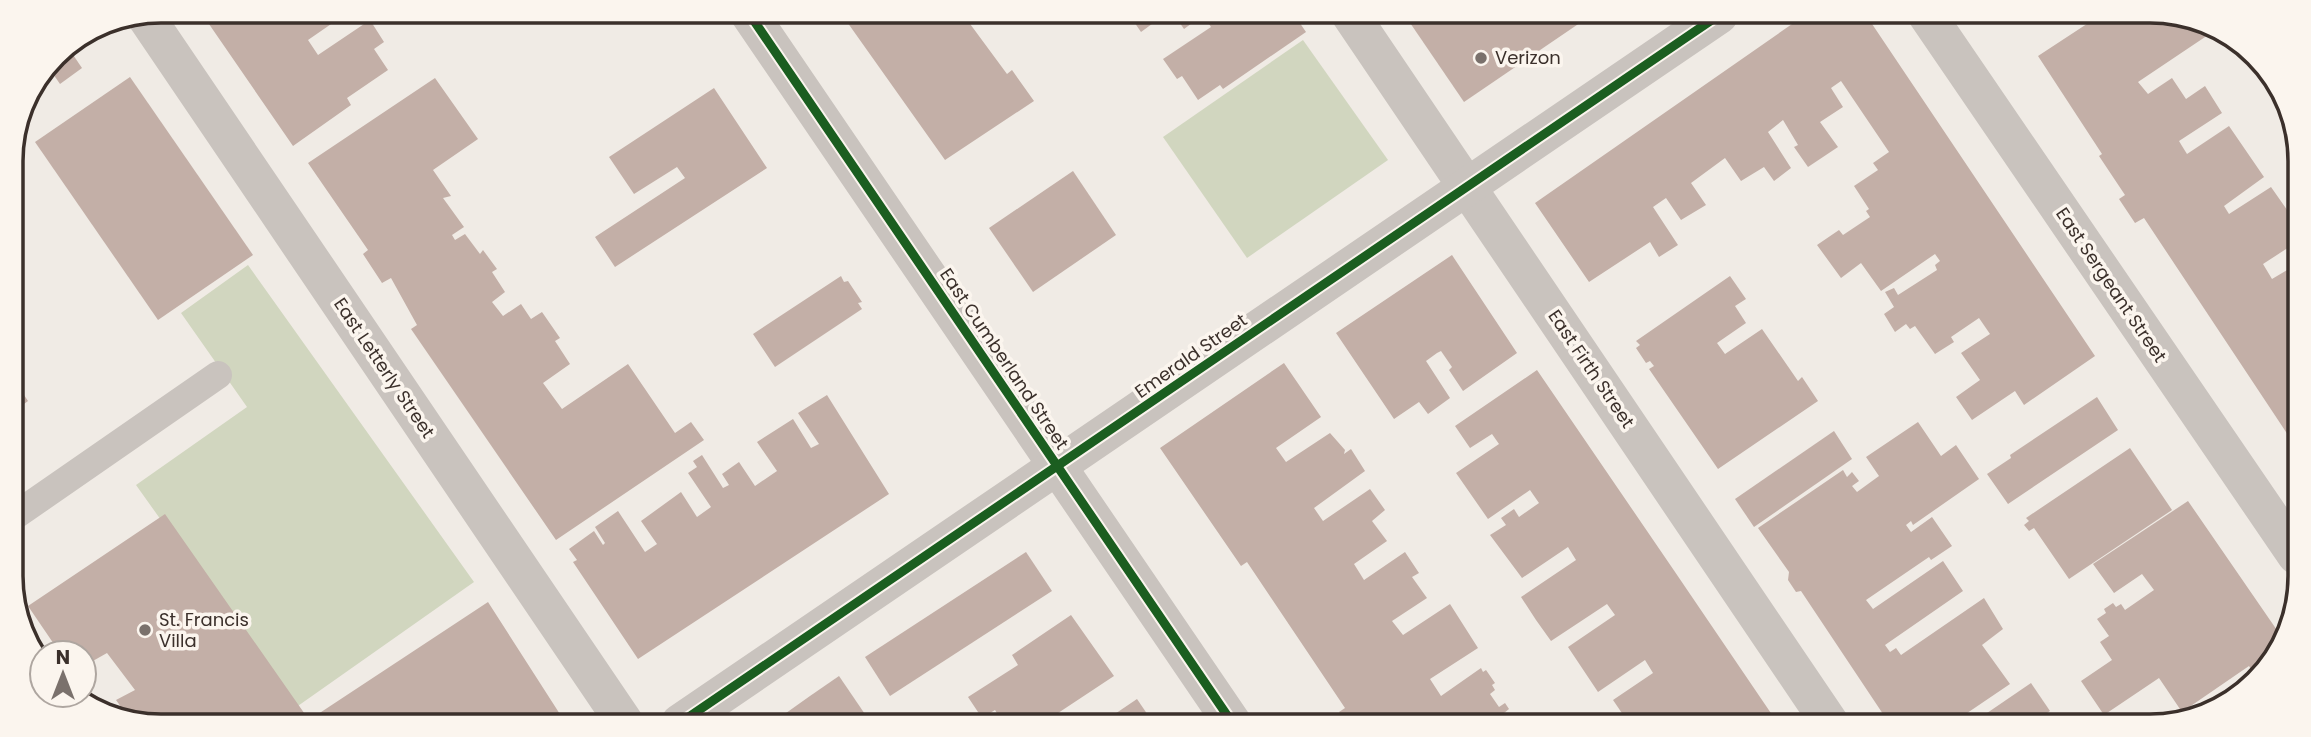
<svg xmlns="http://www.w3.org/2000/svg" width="2311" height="737" font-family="Poppins,sans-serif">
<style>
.green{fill:#d1d6bf}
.building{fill:#c3afa7}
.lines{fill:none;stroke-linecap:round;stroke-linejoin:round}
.lane{stroke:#c9c3be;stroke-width:28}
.street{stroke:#c9c3be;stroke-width:38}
.cycleway-casing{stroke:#fbf5ee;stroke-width:13}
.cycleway{stroke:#1b5e20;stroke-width:9}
.poi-dot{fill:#7a716c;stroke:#fbf5ee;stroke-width:2.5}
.labels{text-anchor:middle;stroke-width:7;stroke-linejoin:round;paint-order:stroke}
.poi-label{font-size:18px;fill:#3b302b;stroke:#fbf5ee;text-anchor:start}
.street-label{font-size:18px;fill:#3b302b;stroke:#fbf5ee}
.rim{fill:none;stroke:#3b302b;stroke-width:3.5}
</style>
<rect width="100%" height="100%" fill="#f0ebe5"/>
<!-- green -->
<g class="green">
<polygon points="1303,40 1388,160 1247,258 1163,137"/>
<polygon points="248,265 474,582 295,708 136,485 247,407 181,313"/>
</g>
<!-- building -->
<g class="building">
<polygon points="200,11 350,11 308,40 318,55 370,20 384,42 374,49 388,70 347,98 351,105 293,146"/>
<polygon points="840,12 962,13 1007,74 1012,70 1034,101 945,160"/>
<polygon points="1128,13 1167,13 1141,32"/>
<polygon points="1173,13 1293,13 1306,32 1223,89 1220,85 1198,100 1182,76 1177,79 1163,59 1211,27 1203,15 1184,29"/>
<polygon points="1404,14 1593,14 1464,102"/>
<polygon points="1805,15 1866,15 2095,356 2024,405 2015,391 1972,420 1956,397 1980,380 1961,353 1990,334 1979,318 1951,337 1954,342 1935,354 1915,326 1910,329 1906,324 1895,332 1884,314 1894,307 1885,292 1894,288 1898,295 1937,270 1935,265 1940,261 1935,254 1881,291 1861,263 1841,278 1817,245 1839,230 1843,235 1870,217 1866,211 1869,209 1854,186 1878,170 1873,163 1889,152 1841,81 1831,88 1843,107 1820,122 1838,147 1808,167 1794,147 1798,145 1783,120 1768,132 1791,168 1774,181 1764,167 1741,181 1725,158 1691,183 1706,205 1681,220 1666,198 1653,207 1678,245 1659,257 1650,242 1589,282 1535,203"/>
<polygon points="2099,16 2189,16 2214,31 2138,82 2148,94 2172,78 2186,99 2205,86 2222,113 2179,141 2182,146 2187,154 2229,126 2264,177 2224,206 2229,214 2271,187 2297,224 2297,242 2263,264 2272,279 2297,264 2296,447 2144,218 2135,223 2119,199 2125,195 2099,156 2102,154 2038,56"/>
<polygon points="67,46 82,68 60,84 47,65 55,54"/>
<polygon points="130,77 253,255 158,320 35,142"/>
<polygon points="435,78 478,139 433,170 451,196 443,198 464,227 452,235 455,240 465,234 480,254 483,250 497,269 492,272 505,292 492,302 503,316 521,304 531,319 542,312 560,338 555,341 570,364 543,383 562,409 628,364 675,433 691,422 704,440 556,540 411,329 417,325 391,278 382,283 363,254 368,250 308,163"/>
<polygon points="714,88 767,168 615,267 595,237 685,178 677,167 634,194 609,157"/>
<polygon points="1073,171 1116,235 1033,292 989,228"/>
<polygon points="1452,255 1517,353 1463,391 1449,370 1452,367 1441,351 1437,353 1426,361 1450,398 1428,414 1419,402 1394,419 1336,333"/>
<polygon points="841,276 844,282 848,281 862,302 858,303 862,309 775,367 753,334"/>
<polygon points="1730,276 1746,299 1735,306 1746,323 1717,343 1725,354 1762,329 1798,381 1802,377 1818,401 1718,469 1649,369 1654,366 1650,361 1646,363 1636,348 1640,345 1636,341"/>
<polygon points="1284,363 1321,417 1276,448 1286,462 1330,433 1345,450 1344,454 1351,449 1365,471 1314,508 1323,521 1370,489 1385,510 1372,521 1387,541 1354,564 1364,580 1405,552 1419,573 1412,577 1427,598 1392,621 1403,635 1450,604 1478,648 1430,679 1441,696 1481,668 1483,672 1486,670 1495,683 1492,685 1495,690 1490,694 1499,707 1505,703 1509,709 1504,713 1506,717 1494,725 1347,724 1339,712 1345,708 1247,562 1241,566 1160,448"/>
<polygon points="1537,370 1673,569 1779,725 1630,725 1613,700 1653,673 1645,660 1598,692 1568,647 1615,615 1607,604 1551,641 1536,620 1521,597 1576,560 1568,547 1522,578 1490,535 1506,525 1501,518 1514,509 1519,517 1539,503 1530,490 1488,519 1456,473 1499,444 1492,434 1470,448 1455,426"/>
<polygon points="12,377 28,401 12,413"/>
<polygon points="827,395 889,494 638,659 573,562 577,560 569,549 594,531 603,545 605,543 595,527 618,511 645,552 657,544 641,521 681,492 697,517 711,507 688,473 697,467 693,461 702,455 723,488 729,485 722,474 739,462 755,486 777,471 757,442 793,419 811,448 819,444 798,413"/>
<polygon points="2097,397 2118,430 2008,504 1987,474 2011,458 2010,455"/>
<polygon points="1918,422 1941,456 1956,445 1979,479 1913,525 1911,521 1906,525 1911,532 1932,517 1952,546 1931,560 1929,557 1866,600 1873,609 1943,561 1963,591 1885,645 1890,652 1896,648 1901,655 1984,598 2003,629 1982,645 2010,684 1948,726 1891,726 1801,591 1796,592 1788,580 1789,572 1758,528 1843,470 1847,477 1852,472 1859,481 1852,486 1857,492 1879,476 1866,457"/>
<polygon points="1834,431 1852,459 1754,527 1735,499"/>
<polygon points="2130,448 2172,510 2069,579 2034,528 2029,531 2024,525 2029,521 2026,518"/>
<polygon points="2188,501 2281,636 2255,675 2249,666 2182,712 2159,678 2104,715 2081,681 2112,660 2100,642 2109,636 2097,619 2106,613 2104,609 2113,603 2116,607 2121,604 2125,610 2154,590 2142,574 2114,593 2093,564"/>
<polygon points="165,514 309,720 488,602 565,722 131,721 116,700 135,690 107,653 84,666 84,653 60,653 28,606"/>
<polygon points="1026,552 1052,591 890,696 865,657"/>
<polygon points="1071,615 1114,676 1043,723 1035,717 1024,723 1003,723 995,710 982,718 968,697 1018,665 1012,655"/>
<polygon points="839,676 871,723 772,723 810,696"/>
<polygon points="2031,683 2050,711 2028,726 1968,726"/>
<polygon points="1137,699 1154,724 1100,724"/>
<polygon points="1523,717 1528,723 1535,718 1539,725 1516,725 1515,722"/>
</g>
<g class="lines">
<!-- lane -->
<polyline class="lane" points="13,517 218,375"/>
<!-- street -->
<g class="street">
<polyline points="748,12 1233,724"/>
<polyline points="144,14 624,722"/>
<polyline points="1350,14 1831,725"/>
<polyline points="1927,15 2296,555"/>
<polyline points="680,723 1719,15"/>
</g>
<!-- cycleway casing -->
<g class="cycleway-casing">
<g id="cycleway">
<polyline points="748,12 1233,724"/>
<polyline points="680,723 1719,15"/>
</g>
</g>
<!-- cycleway -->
<use href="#cycleway" class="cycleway"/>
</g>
<!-- markers -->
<g class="poi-dot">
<circle cx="1481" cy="58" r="7"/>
<circle cx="145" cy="630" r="7"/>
</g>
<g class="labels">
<!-- poi labels -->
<g class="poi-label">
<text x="1495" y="64">Verizon</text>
<text x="159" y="626">St. Francis<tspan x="159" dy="21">Villa</tspan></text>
</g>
<!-- street labels -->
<g class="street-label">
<text transform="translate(2111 285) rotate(56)" y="6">East Sergeant Street</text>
<text transform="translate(1191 356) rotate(-35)" y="6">Emerald Street</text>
<text transform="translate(1004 359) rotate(56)" y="6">East Cumberland Street</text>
<text transform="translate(384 368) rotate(56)" y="6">East Letterly Street</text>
<text transform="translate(1591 369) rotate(56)" y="6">East Firth Street</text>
</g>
</g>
<!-- crop -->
<path d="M0 0H2311V737H0ZM161 23H2150A138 138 0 0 1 2288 161V576A138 138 0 0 1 2150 714H161A138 138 0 0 1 23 576V161A138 138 0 0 1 161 23Z" fill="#fbf5ee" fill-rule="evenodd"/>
<path class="rim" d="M161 23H2150A138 138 0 0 1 2288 161V576A138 138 0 0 1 2150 714H161A138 138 0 0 1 23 576V161A138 138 0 0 1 161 23Z"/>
<!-- north arrow -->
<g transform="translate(63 674)"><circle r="33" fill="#fbf5ee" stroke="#aea6a0" stroke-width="2"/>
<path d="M0-5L12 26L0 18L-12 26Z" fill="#7a716c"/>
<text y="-10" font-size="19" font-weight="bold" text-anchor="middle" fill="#3b302b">N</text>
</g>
</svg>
